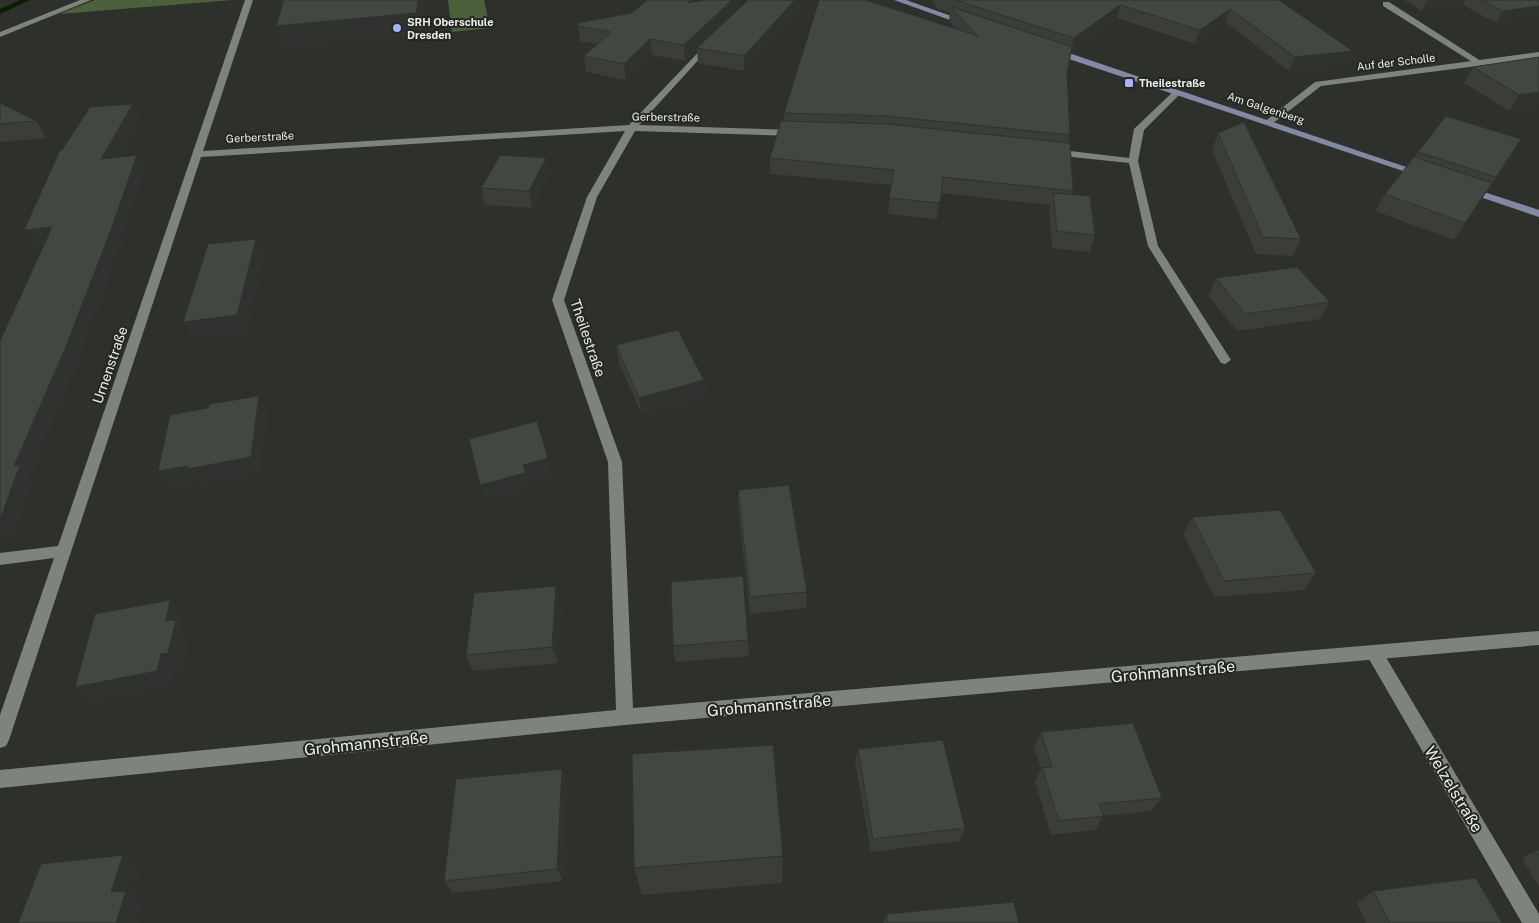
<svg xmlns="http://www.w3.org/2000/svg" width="1539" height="923" font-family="'Public Sans',sans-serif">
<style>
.green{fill:#4c613b}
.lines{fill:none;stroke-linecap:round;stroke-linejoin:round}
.stream{fill:#0b1e00;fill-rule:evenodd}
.service{fill:#7f837d;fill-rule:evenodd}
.minor{fill:#7f837d;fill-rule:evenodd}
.secondary{fill:#8489a3;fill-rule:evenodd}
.wall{fill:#3a3d38}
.shaded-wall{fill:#2f322e}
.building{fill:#434741;stroke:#2f322e}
.poi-dot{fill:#a9b0fc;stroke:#242722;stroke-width:2}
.labels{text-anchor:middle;stroke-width:4;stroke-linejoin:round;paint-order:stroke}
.far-poi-label{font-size:11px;font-weight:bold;fill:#ebede9;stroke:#242722;text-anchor:start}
.far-street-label{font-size:11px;fill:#ebede9;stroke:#242722}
.street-label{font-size:14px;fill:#ebede9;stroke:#242722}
.near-street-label{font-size:16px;fill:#ebede9;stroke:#242722}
</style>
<rect width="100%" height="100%" fill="#2d302b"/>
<!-- green -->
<g class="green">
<polygon points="95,0 233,0 59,14"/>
<polygon points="448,0 484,0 490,28 452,32"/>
</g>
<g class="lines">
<!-- stream -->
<polygon class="stream" points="20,0 30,0 0,14 0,9"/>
<!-- service -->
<g class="service">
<polygon points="1383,2 1389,2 1484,63 1477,65 1383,6"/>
<polygon points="1375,647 1381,649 1539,914 1539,923 1522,923 1369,659 1367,654 1369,649"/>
</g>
<!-- minor -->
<g class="minor">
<polygon points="80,0 91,0 0,37 0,32"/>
<polygon points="245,0 253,0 203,151 629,125 710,40 713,40 713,44 639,125 795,130 800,133 795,136 635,131 597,197 564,300 622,462 633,708 1539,631 1539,645 625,725 0,788 0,770 616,710 608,462 552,300 587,197 625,131 201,157 9,740 6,746 0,748 0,715 54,558 0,565 0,553 58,546"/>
<polygon points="1539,52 1539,58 1321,86 1272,124 1264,122 1315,82"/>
<polygon points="1175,90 1182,92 1144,130 1138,161 1158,246 1231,360 1225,364 1221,363 1148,246 1129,163 1053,155 1048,152 1053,149 1129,158 1134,129"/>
</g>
<!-- secondary -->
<g class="secondary">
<polygon points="894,0 906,0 971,23 964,25"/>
<polygon points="1051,49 1057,49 1427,174 1418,176 1051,53"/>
<polygon points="1466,186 1539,210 1539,217 1462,191 1461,189"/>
</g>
</g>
<!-- wall -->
<g class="wall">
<polygon points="748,0 807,0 744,71 698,63 697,49 685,61 652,55 626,80 586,72 584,56 597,44 580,41 578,26 739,9"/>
<polygon points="931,0 1279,0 1347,65 1289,71 1225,22 1195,44 1117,18 1071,52 1067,74 1070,135 1068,143 1073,191 1072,195 1095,235 1090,252 1052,248 1049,210 1050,205 941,193 937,219 888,214 891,185 770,174 770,158 784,122 784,113 957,30 949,20 950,12 938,9"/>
<polygon points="1404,0 1539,0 1496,23 1463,5 1422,11"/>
<polygon points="1473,67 1539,107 1509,111 1464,83"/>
<polygon points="0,103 36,121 46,138 0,142"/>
<polygon points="1218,133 1301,239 1293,256 1256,254 1212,150"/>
<polygon points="1418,152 1513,153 1454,240 1375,211 1385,194 1415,157"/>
<polygon points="546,158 549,175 532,208 485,205 481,188"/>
<polygon points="1216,278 1330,302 1320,319 1237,331 1208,296"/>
<polygon points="616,345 704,380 705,398 642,415 619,363"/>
<polygon points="738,490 807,592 806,608 750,614 738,507"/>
<polygon points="1192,517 1316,573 1304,590 1214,597 1183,534"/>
<polygon points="561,602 558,663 473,671 466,655"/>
<polygon points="748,640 749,656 675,662 673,646"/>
<polygon points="1041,732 1162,798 1151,811 1103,816 1095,830 1051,835 1035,782 1041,769 1034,747"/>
<polygon points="858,749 965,828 960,841 871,852 855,763"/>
<polygon points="567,783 563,881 453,893 444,881"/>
<polygon points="1539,850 1539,887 1522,858 1535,851"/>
<polygon points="783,856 782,883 642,895 634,868"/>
<polygon points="1373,891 1502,923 1366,923 1357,903"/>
<polygon points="886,914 887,923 883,923"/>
</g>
<!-- shaded-wall -->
<g class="shaded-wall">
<polygon points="418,0 425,0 422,35 285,48 276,26"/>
<polygon points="691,0 704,0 688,3"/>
<polygon points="732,0 739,0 739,9 697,48 697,49 685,61 684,45"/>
<polygon points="795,0 807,0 744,71 744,56"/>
<polygon points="1427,0 1465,0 1463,5 1422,11"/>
<polygon points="1120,5 1117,18 1071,52 1074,38"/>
<polygon points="1539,6 1539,17 1496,23 1503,11"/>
<polygon points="1230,9 1225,22 1195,44 1200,30"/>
<polygon points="650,39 652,55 626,80 624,64"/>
<polygon points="1353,51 1347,65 1289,71 1295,57"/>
<polygon points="1539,92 1539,107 1509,111 1519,95"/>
<polygon points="133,104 141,120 110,174 101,159"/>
<polygon points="137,155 145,170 121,246 77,365 30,477 34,481 17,533 0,536 0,517 14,466"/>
<polygon points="546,158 549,175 532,208 529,191"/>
<polygon points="1492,183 1481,200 1454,240 1465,223"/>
<polygon points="52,227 63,243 35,247 24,230"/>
<polygon points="256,239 265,256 246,333 194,340 183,322"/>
<polygon points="704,380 705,398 642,415 639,398"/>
<polygon points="259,396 268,413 261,474 199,486 197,483 170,488 158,471"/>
<polygon points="548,458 553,475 528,482 531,490 485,502 480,485 523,465"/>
<polygon points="556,586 561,602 558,663 552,647"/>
<polygon points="170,600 184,617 182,627 189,636 182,669 175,670 171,687 91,702 75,687 161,654 166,621"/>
<polygon points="562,769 567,783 563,881 557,869"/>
<polygon points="123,855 141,868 132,895 144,903 138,923 116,923 111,892"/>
</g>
<!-- building -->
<g class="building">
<polygon points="284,0 418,0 416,13 276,26"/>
<polygon points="647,0 691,0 688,3 705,0 732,0 684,45 650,39 624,64 584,56 611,32 578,26 578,23 632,13"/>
<polygon points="748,0 795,0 744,56 697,48"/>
<polygon points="819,0 866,0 978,36 951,7 1072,47 1067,74 1070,135 887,116 784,113"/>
<polygon points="955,0 1279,0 1353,51 1295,57 1230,9 1200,30 1120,5 1074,38"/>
<polygon points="1481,0 1539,0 1539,6 1503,11"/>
<polygon points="1539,57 1539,92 1519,95 1473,67"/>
<polygon points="0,103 36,121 0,124"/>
<polygon points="133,104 101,159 137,155 111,230 65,349 14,466 20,465 1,517 0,517 0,341 52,227 24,230 60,150 62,150 90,107"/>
<polygon points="1446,116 1521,139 1496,177 1418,152"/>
<polygon points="781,121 887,124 1070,143 1073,191 943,177 940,203 889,198 894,170 770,158"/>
<polygon points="1244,122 1301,239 1263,237 1218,133"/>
<polygon points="500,155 546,158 529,191 481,188"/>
<polygon points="1414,157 1492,183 1465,223 1385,194"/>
<polygon points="1053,193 1090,196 1095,235 1057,231"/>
<polygon points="256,239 237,315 183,322 208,244"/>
<polygon points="1297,267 1330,302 1245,314 1216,278"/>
<polygon points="678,330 704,380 639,398 616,345"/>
<polygon points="259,396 251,457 187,469 188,466 158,471 170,415 208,408 209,404"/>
<polygon points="537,421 548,458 523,465 526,473 480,485 469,439"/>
<polygon points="789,485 807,592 750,597 738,490"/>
<polygon points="1280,510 1316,573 1224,581 1192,517"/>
<polygon points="743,576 748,640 673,646 671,582"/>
<polygon points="556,586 552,647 466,655 474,593"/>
<polygon points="170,600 166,621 176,620 168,653 161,654 157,671 75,687 95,614"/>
<polygon points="1133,723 1162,798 1099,804 1104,816 1059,821 1042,768 1052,767 1041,732"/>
<polygon points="943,740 965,828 873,839 858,749"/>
<polygon points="773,745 783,856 634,868 632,754"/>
<polygon points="562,769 557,869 444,881 456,779"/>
<polygon points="1539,850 1539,857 1535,851"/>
<polygon points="123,855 111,892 126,891 116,923 18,923 41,864"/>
<polygon points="1476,878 1502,923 1390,923 1373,891"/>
<polygon points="1014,902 1019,923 887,923 886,914"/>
</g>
<!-- markers -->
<g class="poi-dot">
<circle cx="397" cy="28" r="5"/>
<rect x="1124" y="78" width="10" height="10" rx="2.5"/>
</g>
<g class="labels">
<!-- far-poi labels -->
<g class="far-poi-label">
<text x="407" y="26">SRH Oberschule<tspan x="407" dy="13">Dresden</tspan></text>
<text x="1139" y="87">Theilestraße</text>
</g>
<!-- far-street labels -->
<g class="far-street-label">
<text transform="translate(1396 62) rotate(-7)" y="4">Auf der Scholle</text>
<text transform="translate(1266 108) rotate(18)" y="4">Am Galgenberg</text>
<text transform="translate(666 117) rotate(1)" y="4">Gerberstraße</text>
<text transform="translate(260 137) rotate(-3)" y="4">Gerberstraße</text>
</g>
<!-- street labels -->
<g class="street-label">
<text transform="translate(588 338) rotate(71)" y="5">Theilestraße</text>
<text transform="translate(110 365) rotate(-71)" y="5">Urnenstraße</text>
</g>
<!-- near-street labels -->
<g class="near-street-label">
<text transform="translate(1173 671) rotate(-5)" y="6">Grohmannstraße</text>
<text transform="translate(769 705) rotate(-5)" y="6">Grohmannstraße</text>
<text transform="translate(366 743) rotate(-6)" y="6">Grohmannstraße</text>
<text transform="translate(1454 789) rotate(59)" y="6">Welzelstraße</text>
</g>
</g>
</svg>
